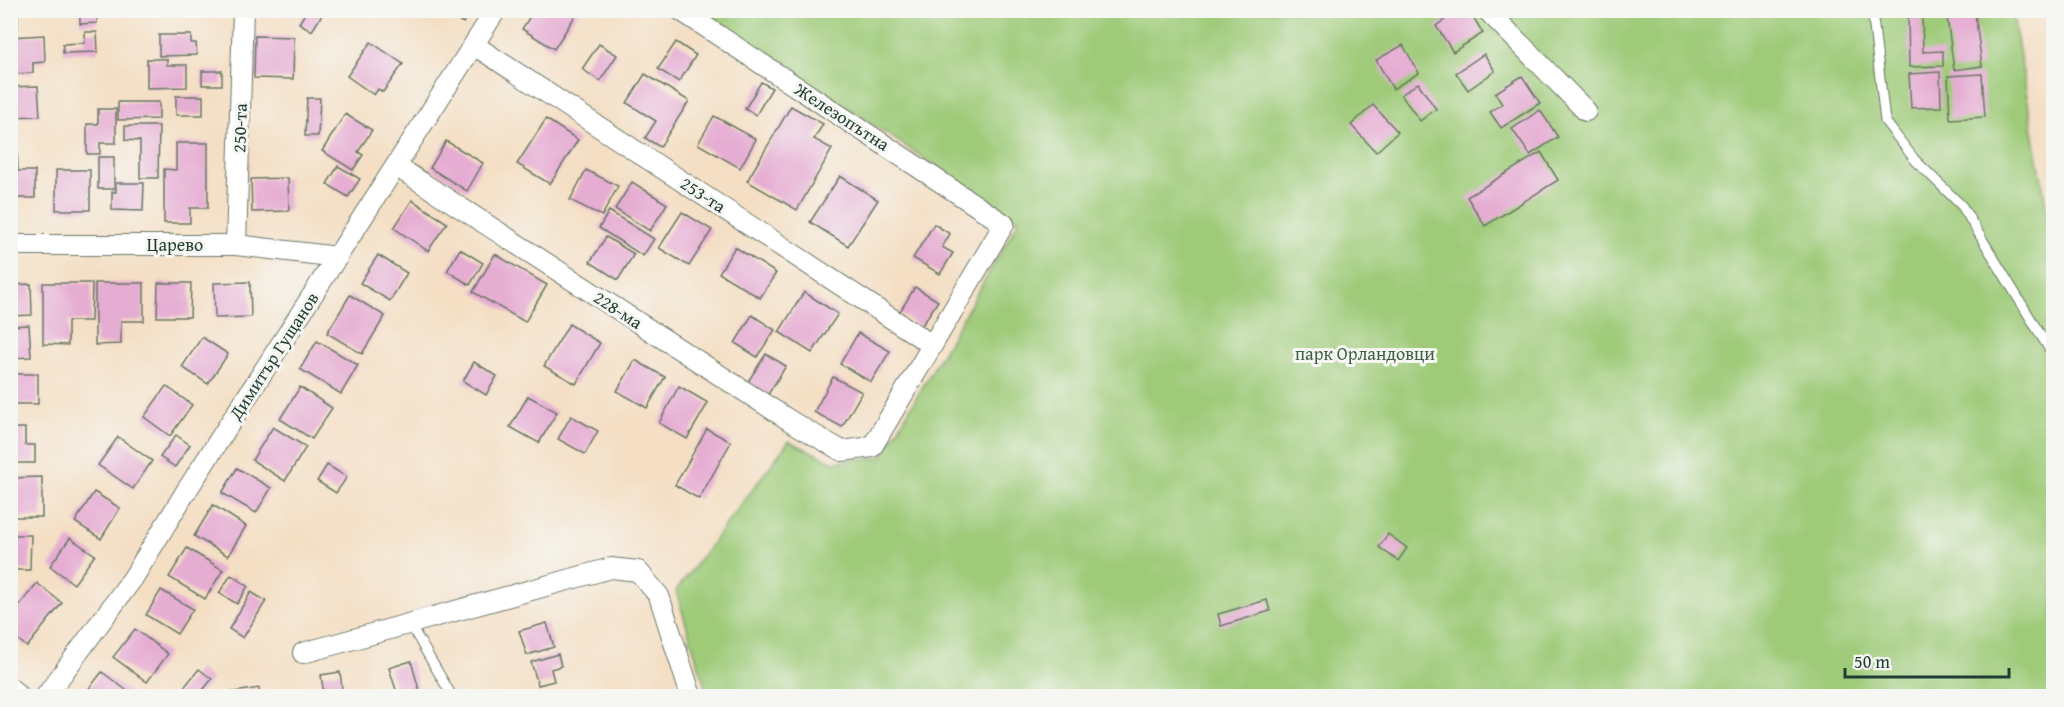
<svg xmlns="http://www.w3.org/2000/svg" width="2064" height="707" font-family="'Gentium Book Plus',serif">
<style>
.green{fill:#9fcb79;stroke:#5f8456;stroke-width:1.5}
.building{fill:#e6add3}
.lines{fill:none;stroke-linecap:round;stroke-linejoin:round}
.service-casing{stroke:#6a7666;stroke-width:11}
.minor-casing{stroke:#6a7666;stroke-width:22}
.service{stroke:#fff;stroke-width:9}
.minor{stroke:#fff;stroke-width:20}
.labels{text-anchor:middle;stroke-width:6;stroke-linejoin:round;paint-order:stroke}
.street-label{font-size:18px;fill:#1f3d34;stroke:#f6f6f2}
.park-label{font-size:18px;fill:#3f6045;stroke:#f6f6f2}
</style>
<rect width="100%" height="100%" fill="#f6f6f2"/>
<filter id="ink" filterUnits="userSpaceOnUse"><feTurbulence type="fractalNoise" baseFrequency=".0167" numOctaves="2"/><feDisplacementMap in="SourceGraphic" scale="12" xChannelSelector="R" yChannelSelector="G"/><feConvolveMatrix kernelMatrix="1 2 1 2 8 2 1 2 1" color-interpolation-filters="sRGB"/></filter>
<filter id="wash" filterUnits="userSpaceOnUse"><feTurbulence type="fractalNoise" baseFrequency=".008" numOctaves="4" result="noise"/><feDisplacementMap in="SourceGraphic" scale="24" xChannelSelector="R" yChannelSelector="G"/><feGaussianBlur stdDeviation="1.35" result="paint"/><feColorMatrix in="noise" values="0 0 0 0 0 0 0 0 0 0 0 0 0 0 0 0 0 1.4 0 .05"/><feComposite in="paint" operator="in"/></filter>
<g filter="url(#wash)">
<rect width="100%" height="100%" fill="#f4dfc4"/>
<!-- green -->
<polygon class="green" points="701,11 2012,11 2053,245 2053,696 708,696 676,591 789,441 833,462 882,457 1019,221"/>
<g id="blocks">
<!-- building -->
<g class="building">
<rect x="10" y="10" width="8" height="18"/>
<polygon points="80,10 97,10 97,23 80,24"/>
<polygon points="307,10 323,13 312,31 299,23"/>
<polygon points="441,10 470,10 463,23"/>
<polygon points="534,10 579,10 554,49 522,29"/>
<polygon points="1459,10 1469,10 1483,33 1453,52 1436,26"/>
<polygon points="1975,13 1982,66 1954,70 1947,17"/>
<polygon points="1922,16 1923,52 1943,51 1943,66 1909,67 1908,17"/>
<polygon points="85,32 97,32 98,52 63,53 63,44 85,43"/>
<polygon points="44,35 45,62 33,63 33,73 10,74 10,37"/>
<polygon points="159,35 191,35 191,43 196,43 197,55 159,56"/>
<polygon points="255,36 294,37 293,79 254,78"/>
<polygon points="371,42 403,64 383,92 378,89 374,95 347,76"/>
<polygon points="676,42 696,55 679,82 658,69"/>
<polygon points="599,44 617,55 600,81 582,69"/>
<polygon points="1403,45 1419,73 1393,89 1376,60"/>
<polygon points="1484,54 1495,71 1468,90 1456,73"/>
<polygon points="147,59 167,59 167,65 187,65 187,87 147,88"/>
<rect x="202" y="71" width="20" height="14"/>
<polygon points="1940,72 1941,107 1911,108 1909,74"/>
<polygon points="645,74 689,101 660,147 645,138 656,121 627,103"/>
<polygon points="1982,74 1985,117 1950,119 1948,76"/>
<polygon points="1522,76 1540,103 1501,128 1490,112 1502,104 1495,93"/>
<polygon points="761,82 772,88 756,115 745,109"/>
<polygon points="1418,83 1436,109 1420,121 1401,95"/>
<polygon points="38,86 40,116 10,117 10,87"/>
<rect x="176" y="96" width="27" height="19"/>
<polygon points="307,98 320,98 318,136 305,136"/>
<polygon points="118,102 159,102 159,119 118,120"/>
<polygon points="1373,105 1398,132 1376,152 1351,125"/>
<polygon points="791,106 823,124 814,139 832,149 797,210 747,181"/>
<polygon points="98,109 116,109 116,143 100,143 100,154 87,154 87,124 98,124"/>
<polygon points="1540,110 1558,137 1530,155 1512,129"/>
<polygon points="345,114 372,130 358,152 363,155 353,170 322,151"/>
<polygon points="714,116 756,139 740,168 698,144"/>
<polygon points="546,119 578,140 550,184 517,164"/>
<rect x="10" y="126" width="8" height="13"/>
<polygon points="125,126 159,126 158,178 140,178 140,141 125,140"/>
<polygon points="446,141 483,163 467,191 430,168"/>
<polygon points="176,143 208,143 208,208 190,208 190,223 164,223 164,169 176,170"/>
<polygon points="10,151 17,151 18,171 35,171 35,198 10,198"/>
<polygon points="1541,152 1558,180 1485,226 1467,197"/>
<rect x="98" y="157" width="16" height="32"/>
<polygon points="338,166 360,179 348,197 327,184"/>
<rect x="56" y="170" width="34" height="40"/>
<polygon points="586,170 618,186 602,216 570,200"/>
<polygon points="840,176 878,200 848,246 810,222"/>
<polygon points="288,178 289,211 252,212 251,179"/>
<polygon points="632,182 667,204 650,231 615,209"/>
<polygon points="116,183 144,183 143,211 112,210 112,192 116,192"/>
<polygon points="412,200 447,223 428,251 394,228"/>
<polygon points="609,211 654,239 643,256 599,228"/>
<polygon points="682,212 712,230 689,266 659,248"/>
<polygon points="934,224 950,234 942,247 953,253 940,274 913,258"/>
<polygon points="606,237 634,254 618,280 590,262"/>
<polygon points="735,247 776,273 760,298 719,273"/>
<polygon points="460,249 483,263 470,285 447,271"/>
<polygon points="495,254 547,285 525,322 473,292"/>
<polygon points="378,255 407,273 390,301 360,283"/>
<polygon points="250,282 251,317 215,318 214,283"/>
<polygon points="43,283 92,283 91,321 68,321 68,345 43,344"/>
<polygon points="95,283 144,283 144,321 121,321 121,344 95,345"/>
<polygon points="158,283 191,283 190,317 157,317"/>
<polygon points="31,284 32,315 10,316 10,285"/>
<polygon points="915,287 938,301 921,327 899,313"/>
<polygon points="804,292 838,314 812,353 779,332"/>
<polygon points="350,295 385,316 362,354 327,333"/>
<polygon points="752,315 775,330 757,357 735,343"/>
<polygon points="569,324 600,343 576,384 544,366"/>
<polygon points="29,325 31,357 10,358 10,326"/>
<polygon points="858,333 890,351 871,382 840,364"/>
<polygon points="202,337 228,354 208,384 182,367"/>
<polygon points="317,341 358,365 341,394 300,369"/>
<polygon points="766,354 786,366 767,396 747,383"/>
<polygon points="635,360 665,377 647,408 617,391"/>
<polygon points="474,362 497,376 486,395 463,381"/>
<rect x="10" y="374" width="28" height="30"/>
<polygon points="833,377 862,392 842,427 814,412"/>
<polygon points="166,386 192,405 170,436 144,417"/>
<polygon points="679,386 708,403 687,439 659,423"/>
<polygon points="300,387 332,408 312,439 280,419"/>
<polygon points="528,396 557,412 539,443 510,427"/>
<polygon points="571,416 598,431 585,454 558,439"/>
<polygon points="273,427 306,447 285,481 252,460"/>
<polygon points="10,428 25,428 25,445 35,445 35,463 10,463"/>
<polygon points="707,429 731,442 699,499 675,485"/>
<polygon points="176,435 190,445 175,467 160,457"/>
<polygon points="118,437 152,461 133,489 98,465"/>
<polygon points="327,465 347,477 336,493 317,481"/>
<polygon points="237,468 271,488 256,513 222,493"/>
<polygon points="42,477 42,517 10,517 10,478"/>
<polygon points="94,492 120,508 101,539 75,522"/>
<polygon points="213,505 246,526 228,556 194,536"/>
<polygon points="1388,534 1407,548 1398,561 1379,547"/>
<polygon points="10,535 31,535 30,570 10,570"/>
<polygon points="70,538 95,555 74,584 50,566"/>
<polygon points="187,548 223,570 205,599 169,577"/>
<polygon points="231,575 248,586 237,604 219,593"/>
<polygon points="37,583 62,603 27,647 10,633 10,617"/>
<polygon points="161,590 193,609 177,634 146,615"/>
<polygon points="251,592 266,601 243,638 229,629"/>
<polygon points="1267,600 1270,611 1221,626 1218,614"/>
<polygon points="547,623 554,647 527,655 519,631"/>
<polygon points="135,629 168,654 147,682 113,657"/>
<polygon points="558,654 561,666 551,669 554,681 538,685 531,662"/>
<polygon points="411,661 420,693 398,696 389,668"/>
<polygon points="199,669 212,679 198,696 177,696"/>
<polygon points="102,672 134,696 83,696"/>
<polygon points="340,672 343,696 324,696 321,675"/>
<polygon points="259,688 260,696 216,696 216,695"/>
</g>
</g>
</g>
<g filter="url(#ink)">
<use href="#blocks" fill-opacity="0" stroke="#6a7666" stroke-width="1.5"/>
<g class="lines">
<!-- service casing -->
<g class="service-casing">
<g id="service">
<polyline points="1872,10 1885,121 1915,160 1962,206 2054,357"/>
<polyline points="410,624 452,696"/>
</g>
</g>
<!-- minor casing -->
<g class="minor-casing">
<g id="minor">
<polyline points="1487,10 1586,111"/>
<polyline points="474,45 932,345"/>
<polyline points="396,166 792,422 842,451 872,447 1004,224 680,10"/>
<polyline points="10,245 236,245 338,257"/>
<polyline points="236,245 243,10"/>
<polyline points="303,653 611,568 638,571 659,596 691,696"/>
<polyline points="10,688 19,696"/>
<polyline points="46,696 133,578 185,493 496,10"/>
</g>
</g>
<!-- service -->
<use href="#service" class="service"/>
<!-- minor -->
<use href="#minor" class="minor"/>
</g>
</g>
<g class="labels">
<!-- street labels -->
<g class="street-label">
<text transform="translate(842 117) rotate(33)" y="6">Железопътна</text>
<text transform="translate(240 128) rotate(-88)" y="6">250-та</text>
<text transform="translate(703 195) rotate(33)" y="6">253-та</text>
<text x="175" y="251">Царево</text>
<text transform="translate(618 310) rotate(33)" y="6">228-ма</text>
<text transform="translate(274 356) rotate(-57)" y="6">Димитър Гущанов</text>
</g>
<!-- park labels -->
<g class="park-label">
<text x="1365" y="360">парк Орландовци</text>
</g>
</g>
<!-- margin -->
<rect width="2064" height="707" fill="none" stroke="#f6f6f2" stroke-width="36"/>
<!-- scale -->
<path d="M1845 668v9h164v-9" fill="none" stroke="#1f3d34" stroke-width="3"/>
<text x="1854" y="668" font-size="18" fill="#1f3d34" stroke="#f6f6f2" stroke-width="4.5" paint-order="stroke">50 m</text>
</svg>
